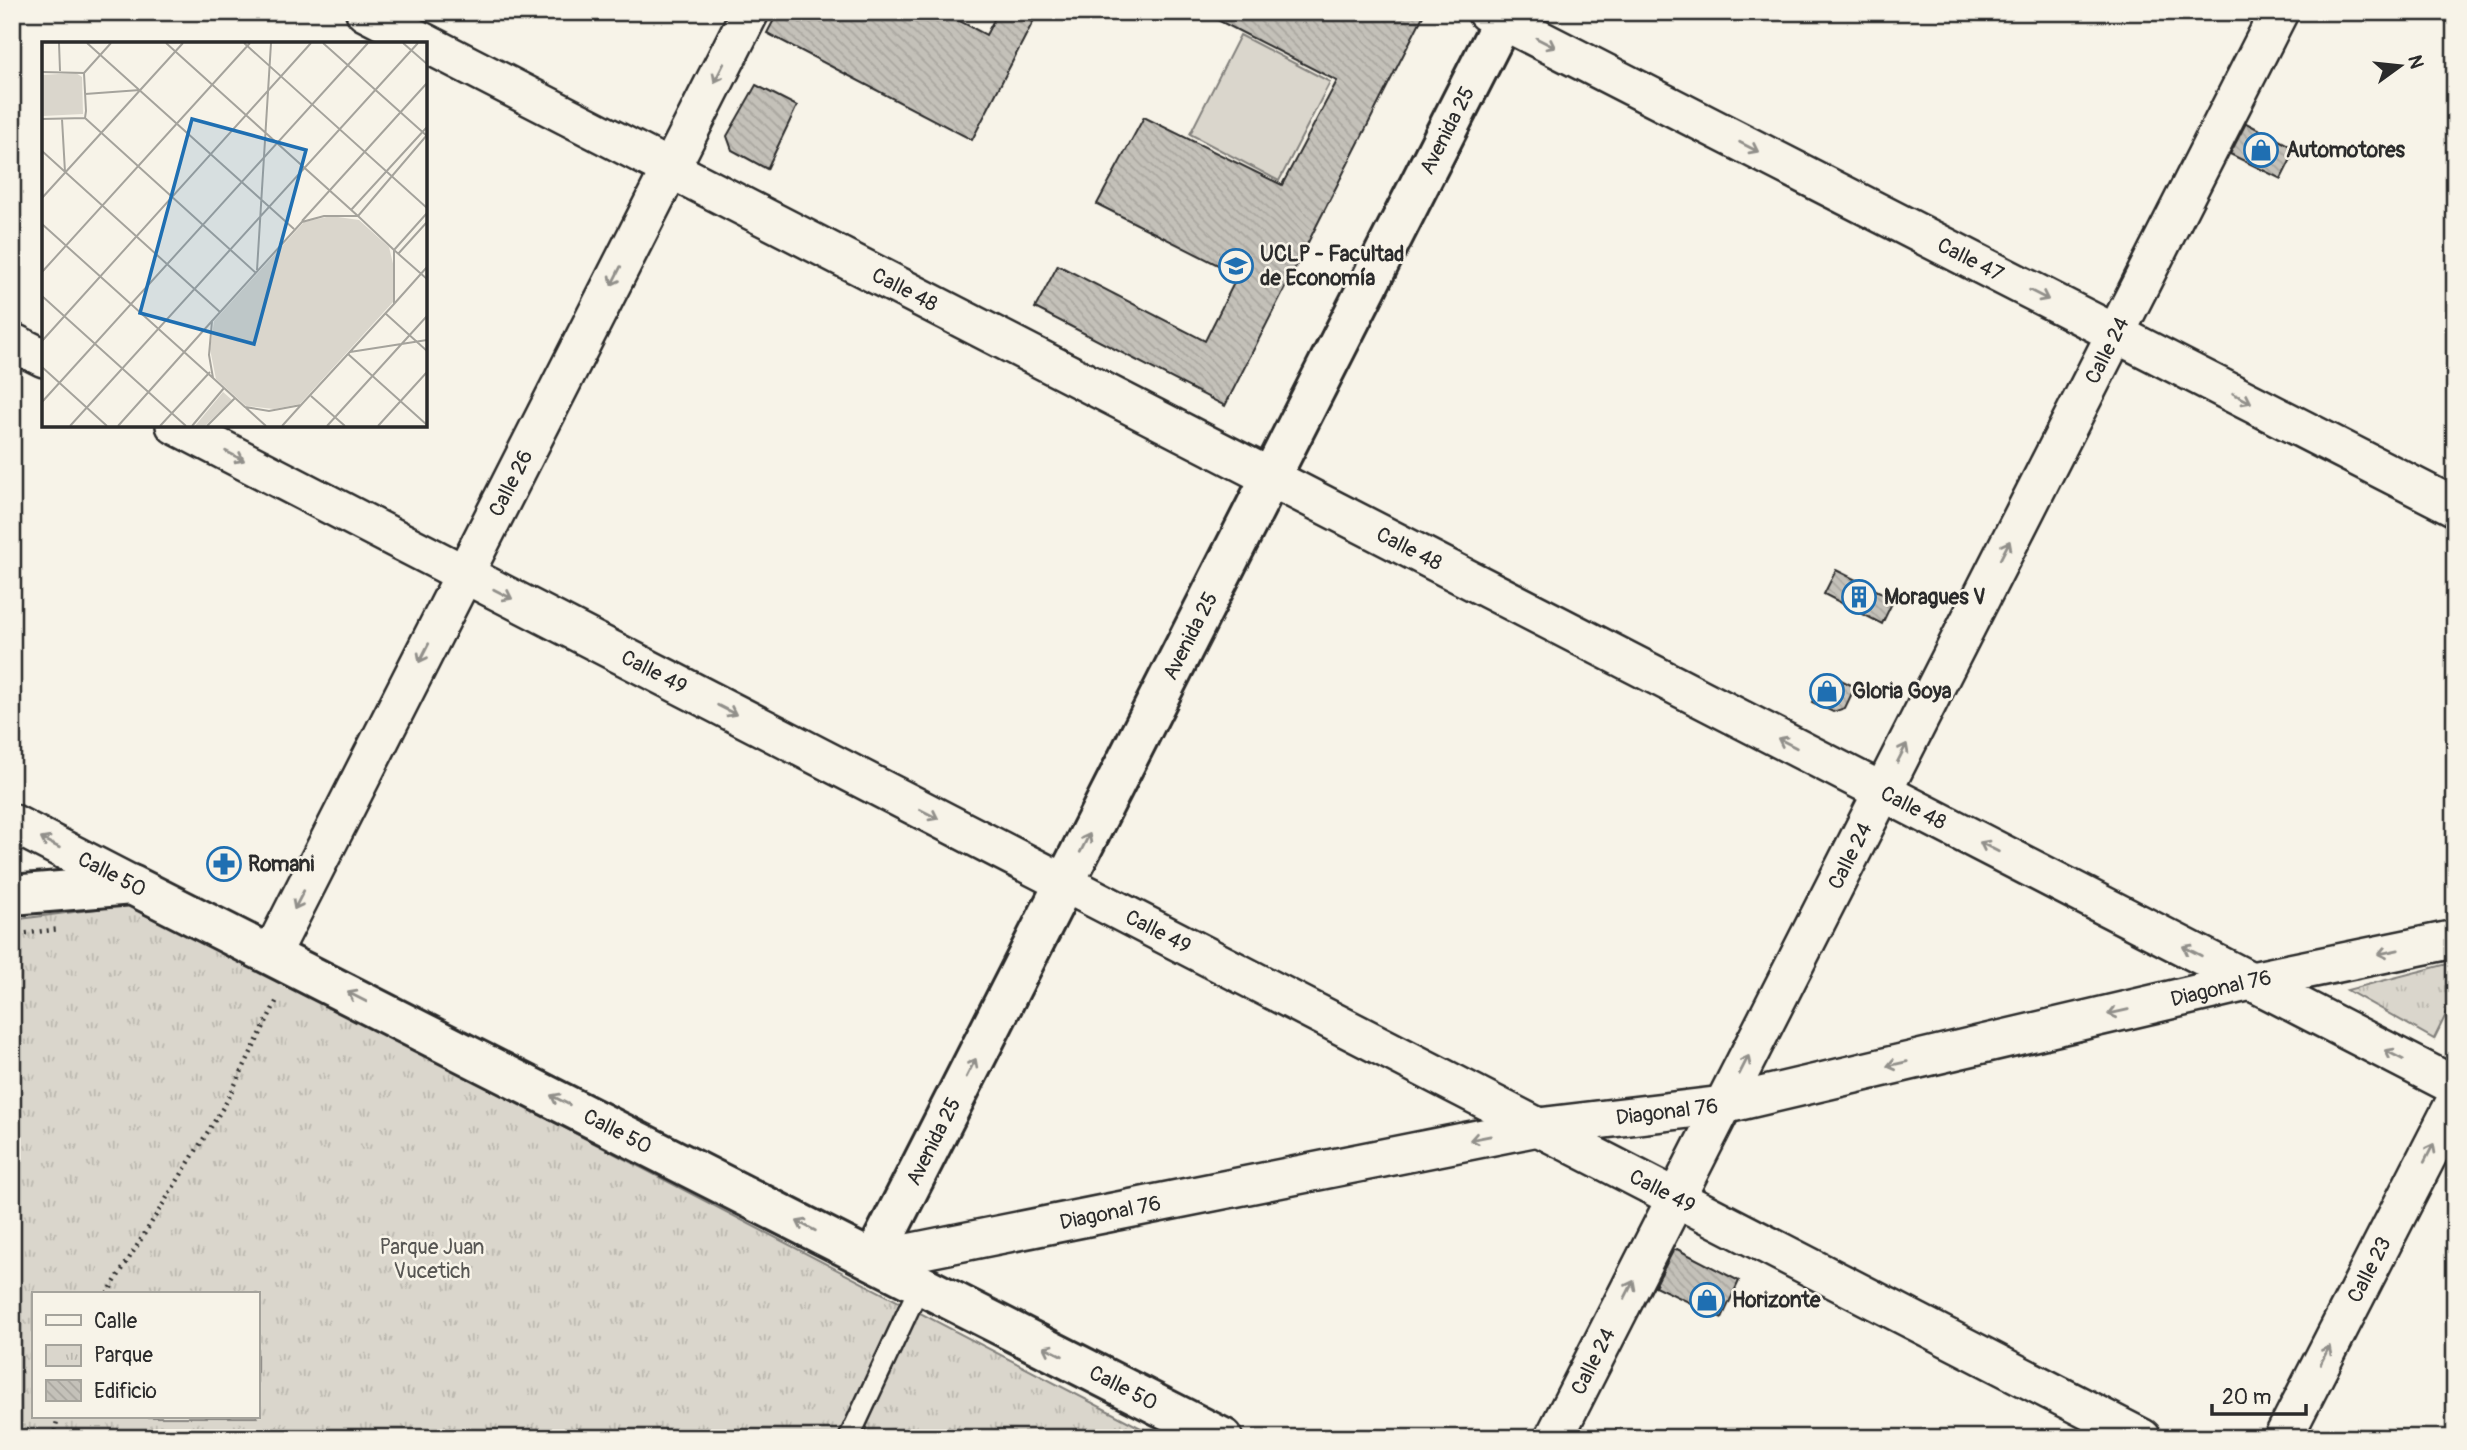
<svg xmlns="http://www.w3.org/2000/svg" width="2467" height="1450" font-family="Pangolin,sans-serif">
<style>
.park{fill:url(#park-tufts);stroke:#82807c;stroke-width:2;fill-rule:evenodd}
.pitch{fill:#dad6cc;stroke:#82807c;stroke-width:2}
.building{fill:url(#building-back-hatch);stroke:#2b2b2b;stroke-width:2}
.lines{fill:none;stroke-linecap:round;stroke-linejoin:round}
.lane-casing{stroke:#2b2b2b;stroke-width:24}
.street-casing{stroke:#2b2b2b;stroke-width:42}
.secondary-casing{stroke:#2b2b2b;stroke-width:44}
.path{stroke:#2b2b2b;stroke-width:4.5;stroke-dasharray:2 5;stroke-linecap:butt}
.lane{stroke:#f7f3e8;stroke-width:19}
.street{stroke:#f7f3e8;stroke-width:37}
.secondary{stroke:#f7f3e8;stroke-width:38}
.oneway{stroke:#918f8a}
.labels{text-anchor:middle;stroke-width:5;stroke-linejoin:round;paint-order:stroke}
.street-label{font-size:21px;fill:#2b2b2b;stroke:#f7f3e8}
.poi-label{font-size:21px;font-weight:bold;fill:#2b2b2b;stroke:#f7f3e8;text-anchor:start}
.park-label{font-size:21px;fill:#575653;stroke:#f7f3e8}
.inset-road{fill:none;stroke:#a5a39c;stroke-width:2}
.view{fill:#1f6fb2;fill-opacity:0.15;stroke:#1f6fb2;stroke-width:3.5}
.inset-edge{fill:none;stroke:#2b2b2b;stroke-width:3.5}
</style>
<defs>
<pattern id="park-tufts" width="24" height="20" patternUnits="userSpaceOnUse" patternTransform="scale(1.75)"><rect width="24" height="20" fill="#dad6cc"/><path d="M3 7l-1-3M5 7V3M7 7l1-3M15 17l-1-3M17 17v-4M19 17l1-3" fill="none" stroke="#bbb8af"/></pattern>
<pattern id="building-back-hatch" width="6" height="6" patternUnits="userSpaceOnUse" patternTransform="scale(1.75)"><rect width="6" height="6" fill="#c4c1b9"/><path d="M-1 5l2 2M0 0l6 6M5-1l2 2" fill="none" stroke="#a9a69f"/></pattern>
</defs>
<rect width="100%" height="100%" fill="#f7f3e8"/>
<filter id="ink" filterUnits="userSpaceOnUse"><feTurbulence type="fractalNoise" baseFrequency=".0143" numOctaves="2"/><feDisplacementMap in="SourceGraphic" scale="14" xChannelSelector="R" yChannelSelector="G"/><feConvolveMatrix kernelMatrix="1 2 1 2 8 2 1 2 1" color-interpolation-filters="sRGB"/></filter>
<g filter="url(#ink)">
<!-- park -->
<g class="park">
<path d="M135 904 1160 1438H12V920ZM33 1294H257V1417H33Z"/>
<polygon points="2455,962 2455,996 2434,1039 2347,990"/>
</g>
<!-- pitch -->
<polygon class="pitch" points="1240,35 1330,82 1279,181 1190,134"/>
<!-- building -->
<g class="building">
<polygon points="778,12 943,12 986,35 998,12 1038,12 972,140 767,33"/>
<polygon points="1202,12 1425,12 1225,406 1035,308 1058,265 1205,341 1238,275 1097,204 1144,117 1282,185 1337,81"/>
<polygon points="756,85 797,106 767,169 732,150 727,136"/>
<polygon points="2246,123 2296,149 2281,179 2230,154"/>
<polygon points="1836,570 1894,599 1882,624 1824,594"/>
<polygon points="1827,673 1855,687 1845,708 1833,712 1812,702"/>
<polygon points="1677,1249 1739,1281 1722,1318 1655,1286 1673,1251"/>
</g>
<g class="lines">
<!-- lane casing -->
<g class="lane-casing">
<polyline id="lane" points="849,1438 922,1281"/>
</g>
<!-- street casing -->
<g class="street-casing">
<g id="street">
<path id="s1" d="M365 12 2455 1086"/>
<path id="s2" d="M1486 12 2455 507"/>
<polyline points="12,342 44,358"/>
<path id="s3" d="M175 425 2142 1438"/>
<polyline points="12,823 132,885"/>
<path id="s4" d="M272 953 750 12"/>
<path id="s5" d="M873 1260 1538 1127 1723 1105 2251 981 2455 939"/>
<path id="s6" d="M1554 1438 2279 12"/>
<path id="s7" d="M2283 1438 2455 1102"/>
</g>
</g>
<!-- secondary casing -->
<g class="secondary-casing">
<g id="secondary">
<path id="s8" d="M12 895 132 885 1223 1438"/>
<path id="s9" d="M873 1260 1507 12"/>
</g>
</g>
<!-- path -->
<g class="path">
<polyline points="12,935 60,929"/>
<polyline points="107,1294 227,1101 278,998"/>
<polyline points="53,1438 58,1417"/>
</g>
<!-- lane -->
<use href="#lane" class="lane"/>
<!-- street -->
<use href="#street" class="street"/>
<!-- secondary -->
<use href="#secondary" class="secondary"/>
</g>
<!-- one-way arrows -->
<defs><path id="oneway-shaft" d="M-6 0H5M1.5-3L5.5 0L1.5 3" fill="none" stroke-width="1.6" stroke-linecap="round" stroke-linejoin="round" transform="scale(1.75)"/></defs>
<g class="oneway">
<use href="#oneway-shaft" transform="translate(1546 43) rotate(27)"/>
<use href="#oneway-shaft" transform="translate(719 73) rotate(117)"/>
<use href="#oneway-shaft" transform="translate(1749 147) rotate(27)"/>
<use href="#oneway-shaft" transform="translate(616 276) rotate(117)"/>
<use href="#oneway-shaft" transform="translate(2039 295) rotate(27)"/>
<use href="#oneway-shaft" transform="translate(2242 398) rotate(27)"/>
<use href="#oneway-shaft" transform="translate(235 456) rotate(27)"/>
<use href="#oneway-shaft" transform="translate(2005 550) rotate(-63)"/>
<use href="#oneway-shaft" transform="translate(503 594) rotate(27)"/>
<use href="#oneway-shaft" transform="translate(424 653) rotate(117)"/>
<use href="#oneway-shaft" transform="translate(727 710) rotate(27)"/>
<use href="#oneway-shaft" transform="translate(1787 743) rotate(-153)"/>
<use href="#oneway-shaft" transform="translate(1902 753) rotate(-63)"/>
<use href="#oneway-shaft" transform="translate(929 814) rotate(27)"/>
<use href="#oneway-shaft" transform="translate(50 843) rotate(-153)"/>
<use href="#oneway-shaft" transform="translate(1085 843) rotate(-63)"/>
<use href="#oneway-shaft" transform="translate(1989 847) rotate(-153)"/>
<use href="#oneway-shaft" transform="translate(299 900) rotate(117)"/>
<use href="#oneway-shaft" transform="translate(2192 951) rotate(-153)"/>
<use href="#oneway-shaft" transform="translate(2388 952) rotate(168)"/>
<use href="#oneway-shaft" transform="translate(357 997) rotate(-153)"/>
<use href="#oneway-shaft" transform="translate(2118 1012) rotate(167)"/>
<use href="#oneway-shaft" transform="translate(2394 1055) rotate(-153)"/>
<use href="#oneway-shaft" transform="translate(1897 1064) rotate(167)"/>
<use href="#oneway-shaft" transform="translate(1744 1065) rotate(-63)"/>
<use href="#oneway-shaft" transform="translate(971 1068) rotate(-63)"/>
<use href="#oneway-shaft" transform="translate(560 1100) rotate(-153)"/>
<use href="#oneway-shaft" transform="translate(1480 1138) rotate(169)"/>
<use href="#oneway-shaft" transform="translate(2429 1153) rotate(-63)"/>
<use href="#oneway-shaft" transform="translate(806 1226) rotate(-153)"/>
<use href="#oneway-shaft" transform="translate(1629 1290) rotate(-63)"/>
<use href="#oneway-shaft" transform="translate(1053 1351) rotate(-153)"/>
<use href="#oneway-shaft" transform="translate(2325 1355) rotate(-63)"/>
</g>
</g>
<!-- icons -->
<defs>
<g id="shop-ring" transform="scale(1.75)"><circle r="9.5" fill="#f7f3e8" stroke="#1f6fb2" stroke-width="1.5"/><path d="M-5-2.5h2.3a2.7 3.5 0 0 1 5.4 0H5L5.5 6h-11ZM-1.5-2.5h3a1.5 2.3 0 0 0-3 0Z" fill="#1f6fb2"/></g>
<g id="university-ring" transform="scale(1.75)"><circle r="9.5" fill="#f7f3e8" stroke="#1f6fb2" stroke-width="1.5"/><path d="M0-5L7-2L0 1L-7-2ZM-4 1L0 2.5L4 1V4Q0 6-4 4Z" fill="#1f6fb2"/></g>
<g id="building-ring" transform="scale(1.75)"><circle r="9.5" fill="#f7f3e8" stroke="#1f6fb2" stroke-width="1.5"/><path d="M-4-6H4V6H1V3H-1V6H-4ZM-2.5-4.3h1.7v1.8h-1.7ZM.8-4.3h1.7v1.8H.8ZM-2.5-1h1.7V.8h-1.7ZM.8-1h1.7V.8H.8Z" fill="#1f6fb2"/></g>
<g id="pharmacy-ring" transform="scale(1.75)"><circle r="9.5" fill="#f7f3e8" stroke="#1f6fb2" stroke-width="1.5"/><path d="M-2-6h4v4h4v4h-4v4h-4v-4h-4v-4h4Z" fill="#1f6fb2"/></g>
</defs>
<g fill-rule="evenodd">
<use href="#shop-ring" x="2261" y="150"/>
<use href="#university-ring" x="1236" y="266"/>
<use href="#building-ring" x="1859" y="597"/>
<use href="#shop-ring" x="1827" y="691"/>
<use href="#pharmacy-ring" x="224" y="864"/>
<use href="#shop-ring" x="1707" y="1300"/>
</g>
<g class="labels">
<!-- street labels -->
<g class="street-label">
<text dy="7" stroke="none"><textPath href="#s9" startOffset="1267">Avenida 25</textPath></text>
<text dy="7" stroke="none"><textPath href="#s2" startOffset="544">Calle 47</textPath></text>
<text dy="7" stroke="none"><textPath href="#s1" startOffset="607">Calle 48</textPath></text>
<text dy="7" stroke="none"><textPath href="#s6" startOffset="1220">Calle 24</textPath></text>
<text dy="7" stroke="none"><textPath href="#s4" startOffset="527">Calle 26</textPath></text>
<text dy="7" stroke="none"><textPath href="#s1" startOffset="1174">Calle 48</textPath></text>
<text dy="7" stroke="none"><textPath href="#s9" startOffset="700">Avenida 25</textPath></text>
<text dy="7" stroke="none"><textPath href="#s3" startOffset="539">Calle 49</textPath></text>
<text dy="7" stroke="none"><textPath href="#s1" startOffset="1741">Calle 48</textPath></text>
<text dy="7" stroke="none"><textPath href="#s6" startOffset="653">Calle 24</textPath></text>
<text transform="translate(112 874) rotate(27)" y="7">Calle 50</text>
<text dy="7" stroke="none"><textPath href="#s3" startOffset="1106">Calle 49</textPath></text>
<text dy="7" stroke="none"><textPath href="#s5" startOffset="1376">Diagonal 76</textPath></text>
<text dy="7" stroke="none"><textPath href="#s5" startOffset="808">Diagonal 76</textPath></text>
<text dy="7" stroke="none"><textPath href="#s8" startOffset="665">Calle 50</textPath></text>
<text dy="7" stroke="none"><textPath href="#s9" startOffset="133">Avenida 25</textPath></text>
<text dy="7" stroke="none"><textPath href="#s3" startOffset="1673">Calle 49</textPath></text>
<text dy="7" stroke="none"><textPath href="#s5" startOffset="242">Diagonal 76</textPath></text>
<text dy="7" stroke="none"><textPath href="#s7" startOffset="189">Calle 23</textPath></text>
<text dy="7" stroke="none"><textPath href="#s6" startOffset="86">Calle 24</textPath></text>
<text dy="7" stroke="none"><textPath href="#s8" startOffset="1232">Calle 50</textPath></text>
</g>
<!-- poi labels -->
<g class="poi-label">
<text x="2286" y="157">Automotores</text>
<text x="1260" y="261">UCLP - Facultad<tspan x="1260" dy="24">de Economía</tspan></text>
<text x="1884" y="604">Moragues V</text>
<text x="1852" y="698">Gloria Goya</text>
<text x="248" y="871">Romani</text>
<text x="1732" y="1307">Horizonte</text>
</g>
<!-- park labels -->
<g class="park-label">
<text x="432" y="1254">Parque Juan<tspan x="432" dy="24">Vucetich</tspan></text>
</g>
</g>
<!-- overview -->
<g transform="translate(42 42)">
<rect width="385" height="385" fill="#f7f3e8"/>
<path d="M181 350 190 358 163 384H153Z" fill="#dad6cc"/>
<path d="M34 31 40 35 41 72 0 74V33ZM289 174 317 178 347 205 353 230 351 260 258 362 232 367 204 364 174 337 168 307 172 279 262 180Z" fill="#dad6cc"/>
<path d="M256 310 276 327 248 357 228 340Z" fill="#dad6cc"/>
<path class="inset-road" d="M17 1 18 29M45 1 252 187M124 1 316 174 385 93M202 1 385 166M281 1 385 94M361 1 385 22M0 30 42 31 44 69 43 76 0 77M42 31 69 1M43 52 98 48M43 76 214 231M20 77 23 130M0 109 178 270M0 156 141 1M309 168 385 85M385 171 352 208 385 237M282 174H316L352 208V262L259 363 227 369 203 365 171 336 167 313 170 279 260 180ZM260 179 385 41M0 182 171 336M356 212 385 180M215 228 229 1M0 230 208 1M0 254 144 384M352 262 385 225M343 271 385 309M0 299 269 1M308 310 385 298M306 312 385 383M0 325 65 384M269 354 303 384M0 360 326 1M203 365 224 384M28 384 376 1M76 384 170 279M118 384 168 330M150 384 182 346M165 384 193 356M240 384 259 363M285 384 385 274M336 384 385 330"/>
<path class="view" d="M150 77 264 108 212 302 98 271Z"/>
<rect width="385" height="385" class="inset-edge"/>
</g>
<!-- margin -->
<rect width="2467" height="1450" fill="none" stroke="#f7f3e8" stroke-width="42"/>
<rect x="21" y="21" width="2425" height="1408" fill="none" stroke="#2b2b2b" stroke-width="2.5" filter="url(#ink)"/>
<!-- legend -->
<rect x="32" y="1292" width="228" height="126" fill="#f7f3e8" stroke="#a5a39c" stroke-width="2"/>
<rect x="46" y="1315" width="35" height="10" fill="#f7f3e8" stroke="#a5a39c" stroke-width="2"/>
<text x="94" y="1328" font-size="21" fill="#2b2b2b">Calle</text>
<rect x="46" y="1345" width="35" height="21" fill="url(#park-tufts)" stroke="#a5a39c" stroke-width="2"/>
<text x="94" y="1362" font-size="21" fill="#2b2b2b">Parque</text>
<rect x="46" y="1380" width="35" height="21" fill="url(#building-back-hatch)" stroke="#a5a39c" stroke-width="2"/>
<text x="94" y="1398" font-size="21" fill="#2b2b2b">Edificio</text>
<!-- north arrow -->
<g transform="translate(2400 66) rotate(75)" stroke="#f7f3e8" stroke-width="5" paint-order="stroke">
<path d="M0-5L12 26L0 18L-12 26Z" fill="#2b2b2b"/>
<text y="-10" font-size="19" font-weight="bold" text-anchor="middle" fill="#2b2b2b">N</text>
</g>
<!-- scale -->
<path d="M2212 1404v10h94v-10" fill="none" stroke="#2b2b2b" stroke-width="3.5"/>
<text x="2222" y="1404" font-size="21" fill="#2b2b2b" stroke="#f7f3e8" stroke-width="5" paint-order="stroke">20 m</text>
</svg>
